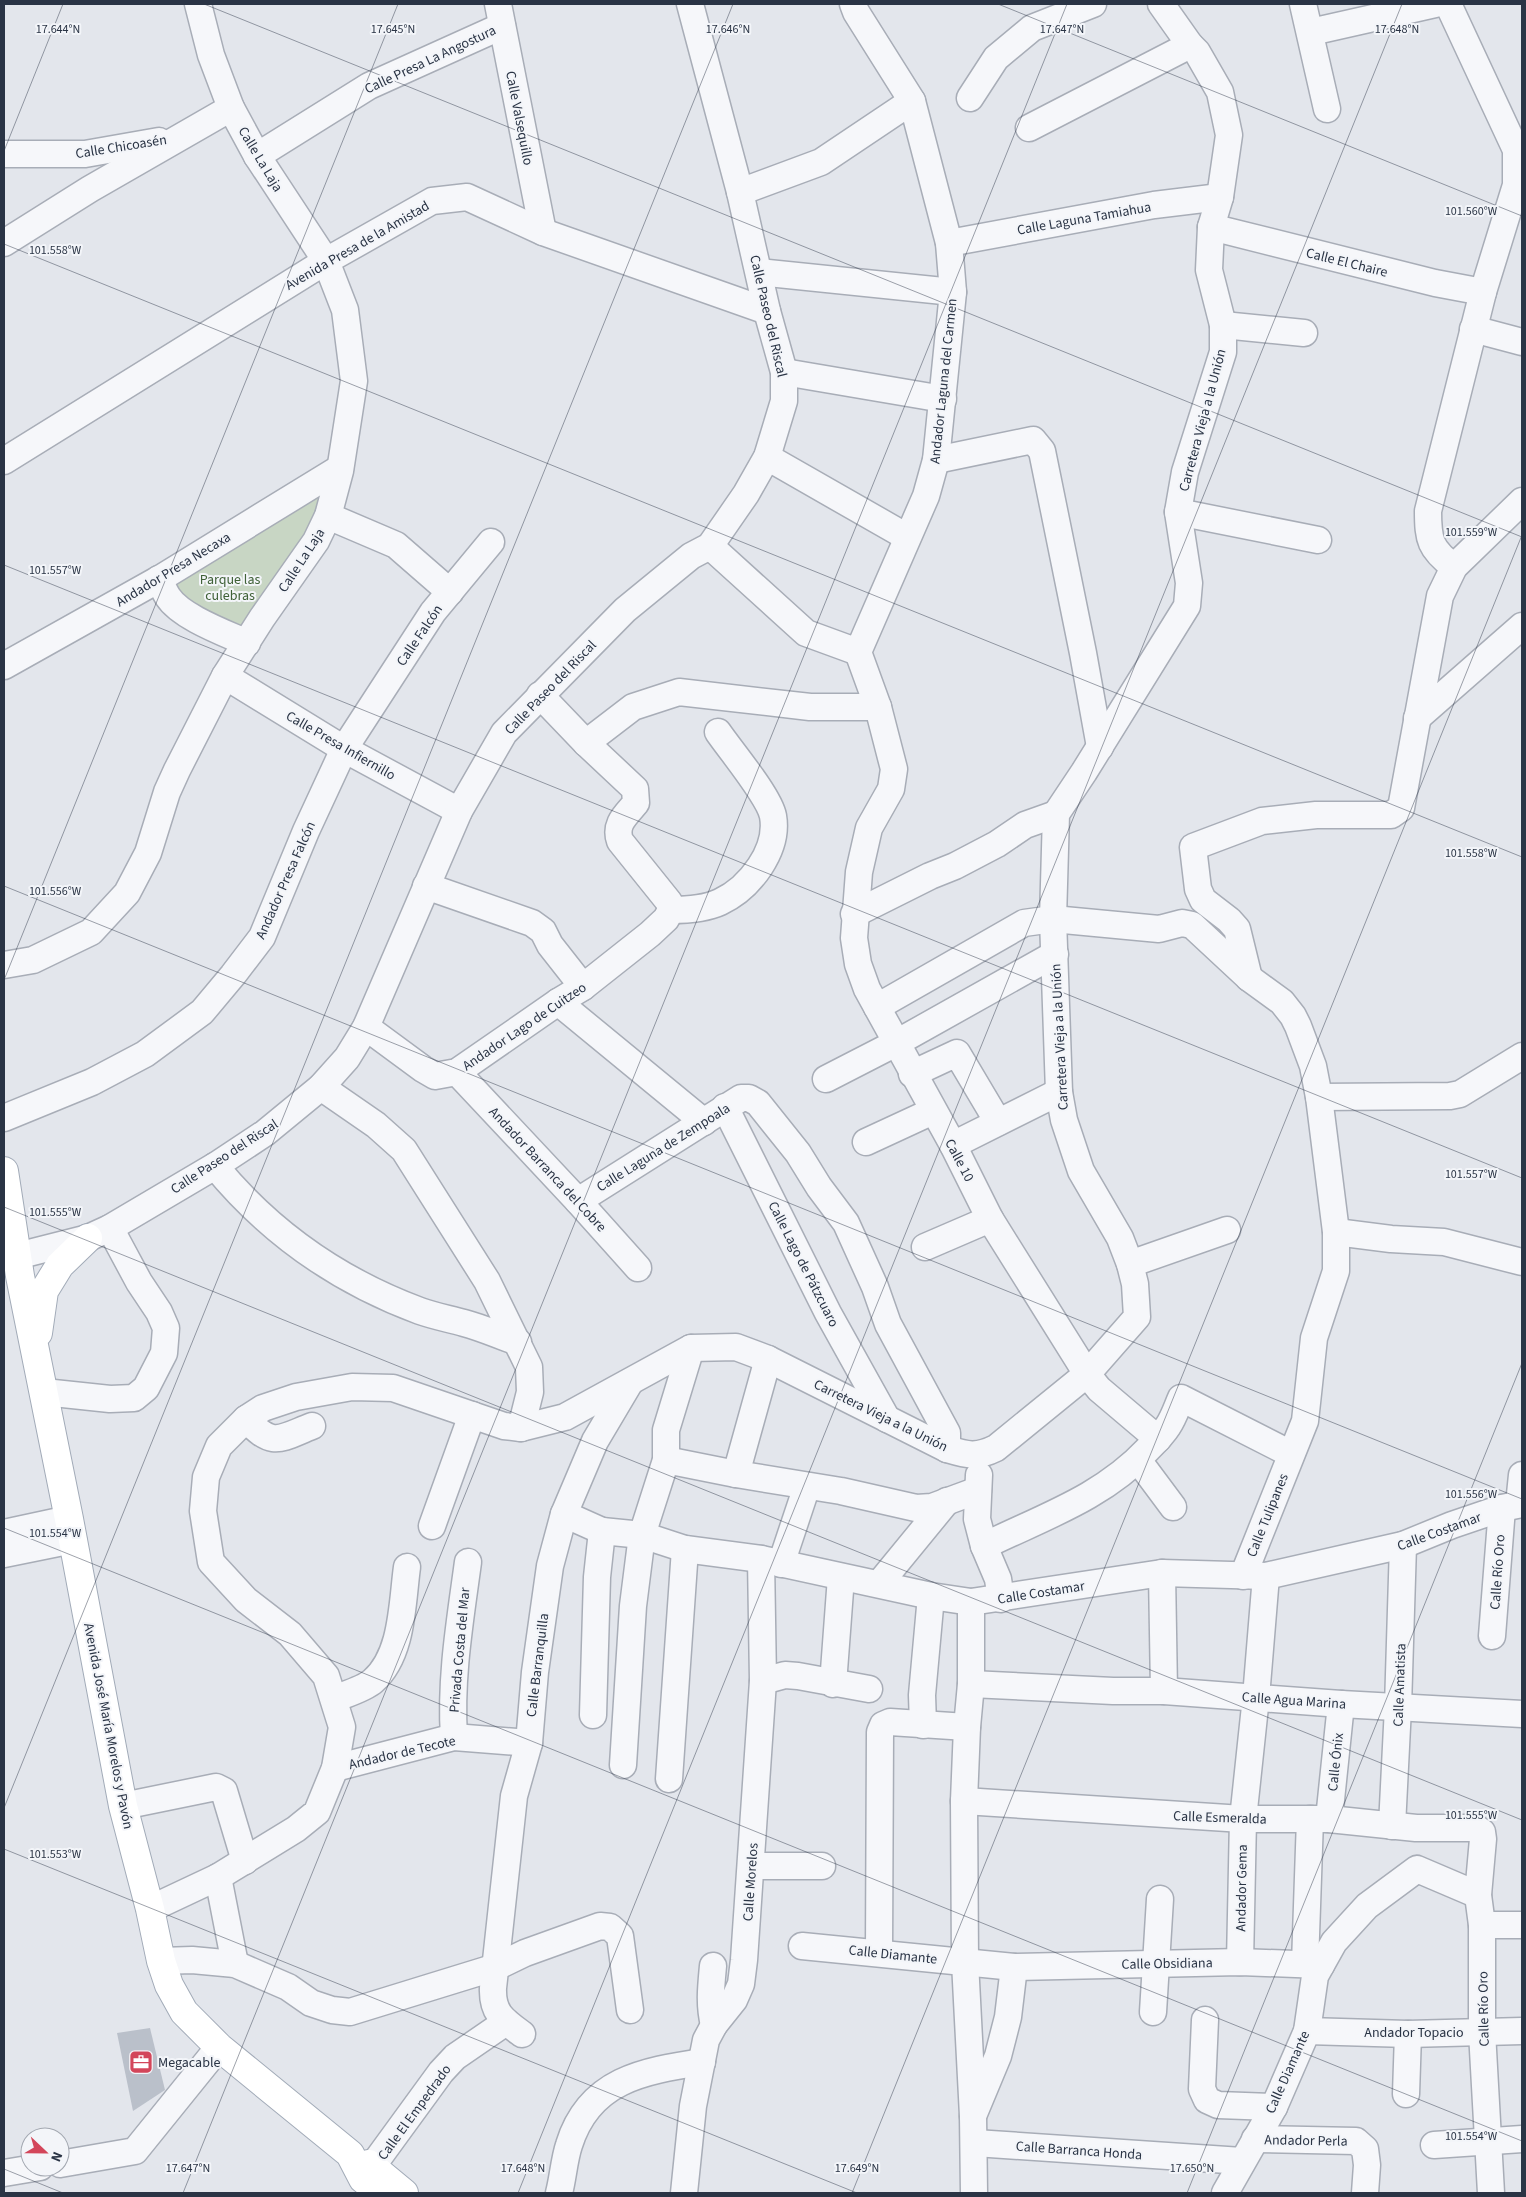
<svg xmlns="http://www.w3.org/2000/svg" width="1526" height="2197" font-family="'Source Sans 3',sans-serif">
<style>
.green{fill:#c8d6c4}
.building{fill:#bac0ca}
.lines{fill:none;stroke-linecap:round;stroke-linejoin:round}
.minor-casing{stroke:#a8adb7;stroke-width:29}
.major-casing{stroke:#a2abb8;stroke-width:30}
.minor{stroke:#f6f7fa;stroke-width:26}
.major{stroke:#fff;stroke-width:28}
.ticks{fill:none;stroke:#2a3445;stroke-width:1;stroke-opacity:0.45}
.labels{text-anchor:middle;stroke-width:4;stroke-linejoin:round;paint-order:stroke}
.street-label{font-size:14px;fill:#2a3445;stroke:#f3f5f9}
.park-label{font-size:14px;fill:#3f6137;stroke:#f3f5f9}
.poi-label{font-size:14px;fill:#2a3445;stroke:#f3f5f9;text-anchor:start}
.ticks-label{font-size:12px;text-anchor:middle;fill:#2a3445;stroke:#f3f5f9;stroke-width:4;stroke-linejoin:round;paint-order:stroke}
</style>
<rect width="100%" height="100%" fill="#e3e6ec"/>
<!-- green -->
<polygon class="green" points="340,471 247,643 159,579"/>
<!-- building -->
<polygon class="building" points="150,2028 165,2090 133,2111 117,2033"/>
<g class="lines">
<!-- minor casing -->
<g class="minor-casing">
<g id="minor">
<polyline points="498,4 543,232"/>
<polyline points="853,4 856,12 912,101 949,243 953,292 936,460 926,496 858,652 878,707 894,769 891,789 869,828 859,872 854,938 858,964 867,989 953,1145 990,1219 1087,1374 1099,1389 1158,1439"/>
<polyline points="1303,4 1327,109"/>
<path d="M1448 4 1516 150V185L1483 292 1428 511C1428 540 1430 549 1454 567"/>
<polyline points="1311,32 1435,4"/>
<polyline points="970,98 996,58 1032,28 1093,4"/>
<polyline points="1029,128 1190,45"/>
<polyline points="4,154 85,154 159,141"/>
<polyline points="257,156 369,86 502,26"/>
<polyline points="740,192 821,162 912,101"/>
<polyline points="1211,227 1435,283 1483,292"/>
<polyline points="4,243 90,189 231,108"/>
<polyline points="949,243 1154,205 1220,197"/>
<polyline points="759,272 953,292"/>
<polyline points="1223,325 1304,333"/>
<polyline points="1473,329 1522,342"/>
<polyline points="784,372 943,399"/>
<polyline points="767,457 907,537"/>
<polyline points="936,460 1033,440 1042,451 1083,653 1100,747"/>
<polyline points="4,461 326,261 432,201 467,197 543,232 767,311"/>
<polyline points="1178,512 1318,540"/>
<polyline points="328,516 396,545 450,592"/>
<polyline points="710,546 806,633 858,652"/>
<path d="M159 579C162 585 164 591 168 597 181 617 225 633 247 643"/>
<polyline points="4,666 161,578 340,468"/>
<polyline points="225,676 344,749 459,811"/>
<path d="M540 695 586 743 635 789 636 803C626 815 614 824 620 841L669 902 671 910"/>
<polyline points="1417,718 1522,626"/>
<polyline points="586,743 633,707 679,692 810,707 878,707"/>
<polyline points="426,886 532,923 543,931 550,945 583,987"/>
<path d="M671 910C687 910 705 909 720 902 750 888 779 850 773 816 769 796 731 751 718 732"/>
<polyline points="854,914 930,876 955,866 997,844 1025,825 1056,814"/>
<polyline points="4,965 33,960 91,932 127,893 148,853 167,792 177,770 225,676 262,618 316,541 328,516 340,471 354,381 345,310 326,261 257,156 231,108 211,55 198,4"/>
<polyline points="1249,978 1237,929 1229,920 1203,900 1198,889 1193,847 1262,821 1316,815 1391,815 1401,808 1440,596 1454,567 1522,501"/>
<polyline points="558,1002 704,1122"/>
<polyline points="877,1007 1024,923 1053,919 1159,929 1182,923 1192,925 1249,978 1282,1002 1293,1016 1298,1026 1313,1066 1319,1097 1336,1232 1336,1271 1314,1338 1305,1421 1243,1576"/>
<polyline points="366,1027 423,1069 435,1076 457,1072 558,1002 583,987 650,934 666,919 671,910"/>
<polyline points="457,1072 578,1201 638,1268"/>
<polyline points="912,1074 957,1053 998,1122"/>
<polyline points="826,1079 898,1042 1055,954"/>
<polyline points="321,1087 376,1125 404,1150 487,1281 529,1367 530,1392 521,1428"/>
<polyline points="1319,1097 1450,1096 1460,1094 1522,1056"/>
<polyline points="725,1107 828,1313 887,1419"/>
<polyline points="4,1118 92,1082 145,1054 202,1012 233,975 262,937 306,831 344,749 433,612 491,542"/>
<polyline points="866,1142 933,1111"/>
<polyline points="953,1145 1059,1092"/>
<path d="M215 1166C270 1233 339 1281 420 1311 434 1316 450 1319 464 1323 483 1328 500 1336 518 1342"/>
<polyline points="578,1201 741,1098 749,1098 758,1103 798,1153 819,1187 846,1223 875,1287 888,1324 947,1433 947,1449"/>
<polyline points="1336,1232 1391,1239 1444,1242 1522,1262"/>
<polyline points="925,1247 990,1219"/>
<polyline points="17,1256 88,1238 110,1228 215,1166 265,1133 321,1087 347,1058 366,1027 459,811 504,733 625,610 691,556 710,546 746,494 767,457 784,401 784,372 767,311 740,192 690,4"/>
<polyline points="1130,1264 1227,1230"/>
<polyline points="44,1392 110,1399 134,1398 146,1388 164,1353 166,1328 159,1312 139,1282 110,1228"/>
<path d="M246 1419C273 1448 279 1439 312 1426"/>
<polyline points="666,1460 736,1474 841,1491 916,1508 932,1507 978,1490"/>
<polyline points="1138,1460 1173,1507"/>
<polyline points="736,1474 768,1359"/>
<polyline points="979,1475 977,1519 984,1546 998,1579 1001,1599"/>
<polyline points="1519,1504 1522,1475"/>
<polyline points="564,1514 602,1531 642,1535 685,1549 761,1559 931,1596 971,1602 1162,1573 1266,1576 1403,1545 1452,1525 1502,1508 1522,1504"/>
<polyline points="432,1526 472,1415"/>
<polyline points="4,1533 69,1519"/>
<path d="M984 1546C1043 1517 1102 1498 1148 1449 1155 1442 1163 1434 1168 1426 1174 1417 1177 1407 1181 1398L1291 1454"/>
<polyline points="4,1554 73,1540"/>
<polyline points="781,1564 807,1486"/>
<polyline points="1162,1573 1164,1691"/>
<polyline points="879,1584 947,1501"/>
<polyline points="971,1602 971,1684 967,1727 964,1801 965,1962 973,2116"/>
<polyline points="1492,1636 1502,1508"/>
<polyline points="763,1681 785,1675 798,1676 869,1689"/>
<polyline points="833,1684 841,1577"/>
<polyline points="971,1684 1113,1691 1164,1691 1341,1704 1522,1714"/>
<path d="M334 1699C346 1694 364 1689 373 1681 403 1655 402 1603 407 1567"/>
<polyline points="593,1715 597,1577 602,1531"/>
<polyline points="923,1725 922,1695 931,1596"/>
<path d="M454 1737C450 1679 460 1621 468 1562"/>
<polyline points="623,1765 633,1606 642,1535 666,1460 666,1430 691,1348"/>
<polyline points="335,1768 454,1737 529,1743"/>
<polyline points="669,1779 685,1549"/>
<polyline points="964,1801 1243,1819 1329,1819 1416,1828 1476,1828 1482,1832 1483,1839 1478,1895 1482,1925 1482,2032 1491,2193"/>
<polyline points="123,1806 216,1787 224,1791 245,1861"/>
<polyline points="1329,1819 1341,1704"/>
<polyline points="1392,1826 1398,1707 1403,1545"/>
<polyline points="752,1866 822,1866"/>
<polyline points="218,1877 235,1964"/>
<path d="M150 1909 218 1877 296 1829 317 1812 335 1768 342 1727 326 1676 290 1634 246 1600 211 1562 203 1511 206 1477 219 1446 246 1419 263 1408 296 1397 352 1387 393 1388 504 1426 521 1428 565 1417 691 1348 736 1347 768 1359 947 1449C967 1455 976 1458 996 1448L1087 1374 1137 1317 1135 1284 1130 1264 1120 1238 1081 1171 1064 1120 1059 1092 1053 919 1056 814 1084 772 1187 606 1189 583 1178 512 1185 472 1223 352V325L1209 270 1211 227 1220 197 1229 135 1220 92 1197 52 1190 45 1161 4"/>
<polyline points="1482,1925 1522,1925"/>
<polyline points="802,1946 1014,1967 1240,1962 1321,1965"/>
<polyline points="879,1952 880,1732 883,1725 890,1722 967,1727"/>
<polyline points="161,1961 192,1960 235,1964 288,1987 311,2003 332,2010 350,2012 496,1967 525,1953 600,1926 610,1927 620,1936 630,2010"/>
<polyline points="1240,1962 1243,1819 1256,1697 1266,1576"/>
<polyline points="1305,1964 1310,1819"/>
<path d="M713 1966C711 1987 709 2005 714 2025"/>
<polyline points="1153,2012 1160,1899"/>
<polyline points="1205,2020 1202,2089 1207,2100 1218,2105 1274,2107"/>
<polyline points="1307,2031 1408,2034 1522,2031"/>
<path d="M522 2034C503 2020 492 2013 493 1988L514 1796 529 1743 535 1672 550 1566 564 1514 595 1441 630 1382"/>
<polyline points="1406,2094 1408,2034"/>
<polyline points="1255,2139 1356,2141 1365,2149 1367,2165 1365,2193"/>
<polyline points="975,2143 1242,2161"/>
<polyline points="1434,2145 1522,2139"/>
<polyline points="60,2164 135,2151 219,2047"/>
<polyline points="4,2173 40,2167"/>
<polyline points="363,2179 441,2072 455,2057 506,2022"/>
<path d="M559 2193C563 2178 564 2160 569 2145 589 2080 643 2071 702 2062"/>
<polyline points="684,2193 693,2106 706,2040 714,2025 734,2000 741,1984 744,1960 763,1681 761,1559"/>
<polyline points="974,2193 973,2116 998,2056 1008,2017 1014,1967"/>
<polyline points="1225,2193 1274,2107 1307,2031 1315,1976 1334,1942 1367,1906 1417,1869 1478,1895"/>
</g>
</g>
<!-- major casing -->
<g class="major-casing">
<g id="major">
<polyline points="4,1171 20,1276 69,1519 123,1806 150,1909 161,1961 169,1985 184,2012 219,2047 350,2154 363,2179 380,2193"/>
<polyline points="38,1333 44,1291 60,1265 88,1238"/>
<polyline points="369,2164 404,2193"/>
</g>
</g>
<!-- minor -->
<use href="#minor" class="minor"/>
<!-- major -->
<use href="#major" class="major"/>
</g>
<!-- ticks -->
<path class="ticks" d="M204 4 1522 537M998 4 1522 216M4 151 63 4M4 244 1522 857M4 565 1522 1178M4 886 1522 1499M4 980 398 4M4 1207 1522 1820M4 1528 1522 2141M4 1808 733 4M4 1849 857 2193M4 2169 63 2193M183 2193 1067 4M518 2193 1402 4M852 2193 1522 535M1187 2193 1522 1363M1522 2193V2192"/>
<!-- icons -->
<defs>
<g id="office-square" transform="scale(1.25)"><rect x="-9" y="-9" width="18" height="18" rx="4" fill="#d3465a" stroke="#f3f5f9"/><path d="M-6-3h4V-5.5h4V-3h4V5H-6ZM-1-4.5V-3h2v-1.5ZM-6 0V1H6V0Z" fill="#fff"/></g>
</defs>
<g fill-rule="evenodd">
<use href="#office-square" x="141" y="2062"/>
</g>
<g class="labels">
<!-- street labels -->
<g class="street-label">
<text transform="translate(430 59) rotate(-25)" y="5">Calle Presa La Angostura</text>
<text transform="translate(520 118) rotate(79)" y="5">Calle Valsequillo</text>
<text transform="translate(121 146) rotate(-9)" y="5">Calle Chicoasén</text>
<text transform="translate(261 159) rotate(59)" y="5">Calle La Laja</text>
<text transform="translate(1084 218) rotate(-10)" y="5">Calle Laguna Tamiahua</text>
<text transform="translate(357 245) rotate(-30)" y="5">Avenida Presa de la Amistad</text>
<text transform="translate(1347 262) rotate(14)" y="5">Calle El Chaire</text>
<text transform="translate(769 316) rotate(77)" y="5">Calle Paseo del Riscal</text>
<text transform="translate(943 381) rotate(-84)" y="5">Andador Laguna del Carmen</text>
<text transform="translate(1202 420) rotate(-75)" y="5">Carretera Vieja a la Unión</text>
<text transform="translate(301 560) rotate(-57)" y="5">Calle La Laja</text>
<text transform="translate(173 569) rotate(-31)" y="5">Andador Presa Necaxa</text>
<text transform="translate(419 635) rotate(-56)" y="5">Calle Falcón</text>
<text transform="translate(550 687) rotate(-46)" y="5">Calle Paseo del Riscal</text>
<text transform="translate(341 745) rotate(30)" y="5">Calle Presa Infiernillo</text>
<text transform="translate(285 880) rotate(-66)" y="5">Andador Presa Falcón</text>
<text transform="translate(524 1026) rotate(-34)" y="5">Andador Lago de Cuitzeo</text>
<text transform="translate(1059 1037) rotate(-93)" y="5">Carretera Vieja a la Unión</text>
<text transform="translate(663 1147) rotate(-32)" y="5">Calle Laguna de Zempoala</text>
<text transform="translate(224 1156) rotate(-33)" y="5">Calle Paseo del Riscal</text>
<text transform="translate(960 1160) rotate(62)" y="5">Calle 10</text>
<text transform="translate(548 1169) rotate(47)" y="5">Andador Barranca del Cobre</text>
<text transform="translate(804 1264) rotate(63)" y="5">Calle Lago de Pátzcuaro</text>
<text transform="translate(881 1415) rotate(26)" y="5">Carretera Vieja a la Unión</text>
<text transform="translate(1267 1515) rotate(-68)" y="5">Calle Tulipanes</text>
<text transform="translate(1439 1531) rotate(-20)" y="5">Calle Costamar</text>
<text transform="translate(1497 1572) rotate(-86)" y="5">Calle Río Oro</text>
<text transform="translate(1041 1592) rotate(-9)" y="5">Calle Costamar</text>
<text transform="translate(459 1650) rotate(-85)" y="5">Privada Costa del Mar</text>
<text transform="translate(537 1665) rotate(-83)" y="5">Calle Barranquilla</text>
<text transform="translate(1399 1685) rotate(-88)" y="5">Calle Amatista</text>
<text transform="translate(1294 1700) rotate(4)" y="5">Calle Agua Marina</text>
<text transform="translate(109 1726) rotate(79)" y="5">Avenida José María Morelos y Pavón</text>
<text transform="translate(402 1752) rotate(-13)" y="5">Andador de Tecote</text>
<text transform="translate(1335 1762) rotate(-84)" y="5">Calle Ónix</text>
<text transform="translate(1220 1817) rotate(2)" y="5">Calle Esmeralda</text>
<text transform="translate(750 1882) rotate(-86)" y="5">Calle Morelos</text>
<text transform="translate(1241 1888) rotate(-89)" y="5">Andador Gema</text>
<text transform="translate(893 1954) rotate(6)" y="5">Calle Diamante</text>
<text transform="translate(1167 1963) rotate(-1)" y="5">Calle Obsidiana</text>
<text transform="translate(1483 2009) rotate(-91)" y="5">Calle Río Oro</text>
<text x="1414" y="2037">Andador Topacio</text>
<text transform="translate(1287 2072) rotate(-66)" y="5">Calle Diamante</text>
<text transform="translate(414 2112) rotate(-54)" y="5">Calle El Empedrado</text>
<text transform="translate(1306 2140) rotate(1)" y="5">Andador Perla</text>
<text transform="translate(1079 2150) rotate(4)" y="5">Calle Barranca Honda</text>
</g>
<!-- park labels -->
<g class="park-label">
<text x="230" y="584">Parque las<tspan x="230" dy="16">culebras</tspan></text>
</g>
<!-- poi labels -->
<g class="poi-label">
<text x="158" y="2067">Megacable</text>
</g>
</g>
<g class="ticks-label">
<text x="58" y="33">17.644°N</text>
<text x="393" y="33">17.645°N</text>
<text x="728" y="33">17.646°N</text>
<text x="1062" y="33">17.647°N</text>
<text x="1397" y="33">17.648°N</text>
<text x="1471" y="215">101.560°W</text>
<text x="55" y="254">101.558°W</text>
<text x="1471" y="536">101.559°W</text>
<text x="55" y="574">101.557°W</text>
<text x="1471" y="857">101.558°W</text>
<text x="55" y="895">101.556°W</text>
<text x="1471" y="1178">101.557°W</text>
<text x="55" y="1216">101.555°W</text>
<text x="1471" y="1498">101.556°W</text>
<text x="55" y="1537">101.554°W</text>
<text x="1471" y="1819">101.555°W</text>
<text x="55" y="1858">101.553°W</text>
<text x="1471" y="2140">101.554°W</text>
<text x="188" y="2172">17.647°N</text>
<text x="523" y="2172">17.648°N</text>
<text x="857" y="2172">17.649°N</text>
<text x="1192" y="2172">17.650°N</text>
</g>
<!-- border -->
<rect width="1526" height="2197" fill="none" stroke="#2a3445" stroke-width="10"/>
<!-- north arrow -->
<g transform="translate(45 2152) rotate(112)"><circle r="24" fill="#f3f5f9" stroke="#a3a8b1"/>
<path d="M0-4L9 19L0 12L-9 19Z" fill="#d3465a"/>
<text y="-8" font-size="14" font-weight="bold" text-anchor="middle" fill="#2a3445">N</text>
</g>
</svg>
